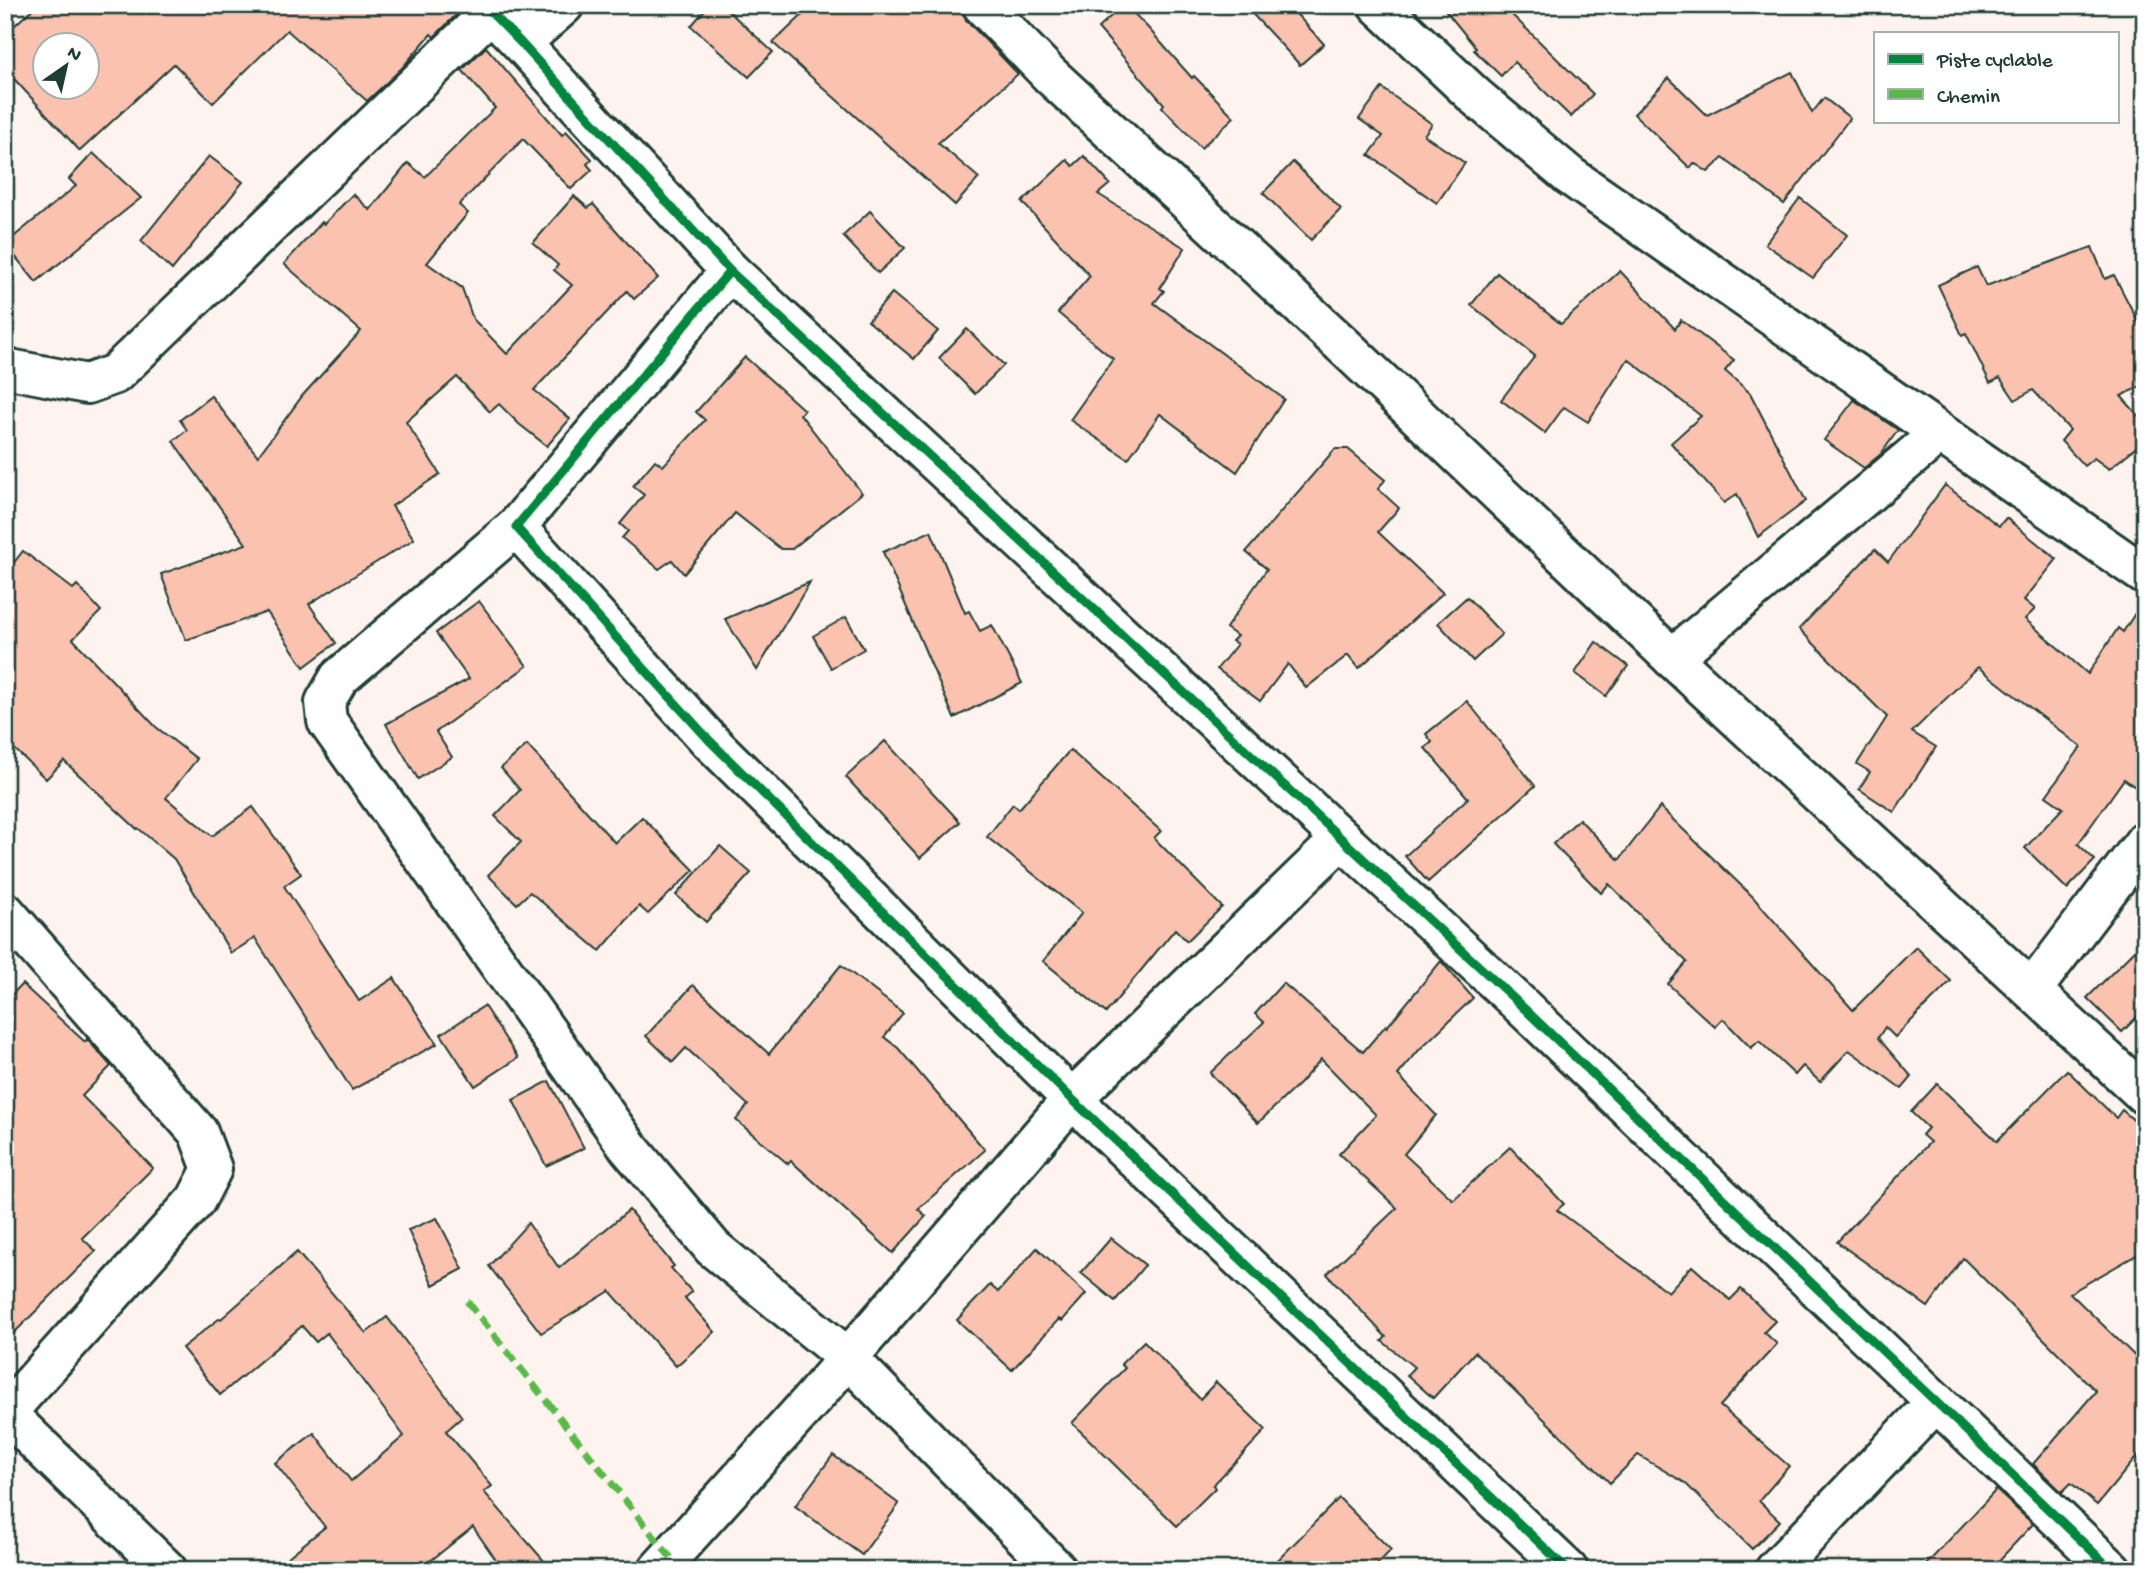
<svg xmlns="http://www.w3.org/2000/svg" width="2150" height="1575" font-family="'Gochi Hand',sans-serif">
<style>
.building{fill:#fbc2b0;stroke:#1f3d34;stroke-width:2;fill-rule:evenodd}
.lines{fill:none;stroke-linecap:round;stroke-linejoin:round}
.street-casing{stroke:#1f3d34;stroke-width:44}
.street{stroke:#fff;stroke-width:38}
.quiet{stroke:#58b947;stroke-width:7;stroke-dasharray:14 7;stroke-linecap:butt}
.cycleway-casing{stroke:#fff;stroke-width:13}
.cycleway{stroke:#00873e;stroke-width:9}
</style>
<rect width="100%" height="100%" fill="#fef3ef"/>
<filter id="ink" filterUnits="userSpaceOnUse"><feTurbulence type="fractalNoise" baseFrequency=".0143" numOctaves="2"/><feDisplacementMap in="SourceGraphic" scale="14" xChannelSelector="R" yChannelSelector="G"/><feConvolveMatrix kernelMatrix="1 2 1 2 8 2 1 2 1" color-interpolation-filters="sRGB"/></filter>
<g filter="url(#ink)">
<!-- building -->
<g class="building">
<path d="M37 5H456L452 10 457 14 434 37 431 34 402 68 367 101 287 30 213 103 174 64 80 151 5 69V34ZM46 46H88V88H46Z"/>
<polygon points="709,5 722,5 773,52 749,77 691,26"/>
<polygon points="813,5 961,5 966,20 1018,74 938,143 979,178 955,205 773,43"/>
<polygon points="1123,5 1126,5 1148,28 1192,78 1194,76 1234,117 1201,148 1162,107 1164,104 1098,28"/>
<polygon points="1244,5 1288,5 1324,44 1300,65"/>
<polygon points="1441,5 1502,5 1593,94 1571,117 1514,62 1501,76 1474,50 1476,48"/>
<polygon points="486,47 562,135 566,131 592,159 587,164 592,170 571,189 523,139 459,205 468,213 427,263 462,288 473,319 507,354 572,285 554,270 558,265 533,243 574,196 588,208 593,204 658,278 634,299 627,291 534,390 570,419 547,446 519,424 499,404 490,412 457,377 406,422 440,474 392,506 414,539 309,604 336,643 304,667 267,612 186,640 161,574 246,544 173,441 187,430 180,420 211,396 258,456 303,395 361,331 284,264 322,222 324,224 353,194 370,210 408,163 425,177 495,108 462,70"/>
<polygon points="1792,72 1812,113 1824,98 1850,118 1784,204 1723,158 1708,172 1694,163 1690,168 1634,114 1669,78 1707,115"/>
<polygon points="1382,88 1432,124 1424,135 1465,163 1437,203 1369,155 1383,136 1359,119"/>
<polygon points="93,153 141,198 36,282 5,244 76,186 69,179"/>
<polygon points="209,156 243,182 172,270 141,241"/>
<polygon points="1084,156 1110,184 1098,194 1185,248 1160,288 1164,291 1154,303 1284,399 1237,472 1160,414 1128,459 1070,420 1113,359 1058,313 1090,276 1022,202 1067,160 1073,166"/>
<polygon points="1293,162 1341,209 1311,240 1263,193"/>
<polygon points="1800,198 1847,235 1813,278 1765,244"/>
<polygon points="870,211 905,248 878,273 843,236"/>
<polygon points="2092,247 2105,279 2114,275 2145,335 2145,384 2121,396 2145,423 2145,440 2109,469 2094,458 2084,466 2061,441 2070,430 2033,390 2015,400 2000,378 1990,383 1966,333 1962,335 1938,285 1977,267 1986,286"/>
<polygon points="1620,271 1675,329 1681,320 1734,360 1725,371 1750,393 1806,501 1758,537 1737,494 1724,503 1671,443 1701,416 1628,359 1588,422 1564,407 1545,433 1501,400 1535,356 1471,305 1497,273 1561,324"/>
<polygon points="892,293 938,331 914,359 868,321"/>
<polygon points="967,329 1004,365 975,394 939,358"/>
<polygon points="745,357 804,410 800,414 862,493 792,549 781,549 735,513 684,574 672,560 659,569 622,538 628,531 620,524 644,495 633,486 655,460 663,466 705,420 696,412"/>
<polygon points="1854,400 1898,430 1881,454 1864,468 1824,440"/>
<polygon points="1335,449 1348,449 1385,480 1378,489 1399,508 1378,532 1443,593 1359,668 1348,655 1306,688 1288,664 1260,701 1217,669 1237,644 1232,641 1237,636 1226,628 1267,569 1246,552"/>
<polygon points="1945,485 1999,526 2006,518 2057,559 2024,600 2035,609 2025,619 2088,674 2118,628 2123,632 2145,598 2145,794 2124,779 2078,844 2095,860 2067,889 2025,848 2063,808 2046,796 2081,747 1978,667 1912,732 1936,747 1894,812 1859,789 1870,772 1857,764 1887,717 1799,629 1875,549 1888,562"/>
<polygon points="931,531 965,613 969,611 980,631 992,625 1022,683 954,718 883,552"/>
<polygon points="23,551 73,589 77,585 101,611 73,639 156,727 197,759 166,798 212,836 253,807 301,874 284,886 359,1001 394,978 437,1044 352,1090 255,938 231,953 174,859 138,828 137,829 64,761 46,779 5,740 5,574"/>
<polygon points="810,582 757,670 725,619"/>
<polygon points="1467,597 1502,634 1473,661 1438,623"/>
<polygon points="479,601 527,666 436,732 452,757 418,779 386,724 469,679 436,633"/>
<polygon points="846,617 864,649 831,668 813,636"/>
<polygon points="1596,642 1628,666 1606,696 1575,673"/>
<polygon points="1467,701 1535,786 1428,882 1405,856 1468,798 1425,748 1432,742 1426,734"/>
<polygon points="885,741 960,822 920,858 846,777"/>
<polygon points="527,745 615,843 642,817 694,870 648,914 639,906 600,951 530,892 517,904 488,875 521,842 495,816 520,790 501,768"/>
<polygon points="1070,750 1161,831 1154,838 1222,907 1187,941 1175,929 1106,1013 1043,961 1082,913 987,837 1013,804 1019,809"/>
<polygon points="1660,807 1752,896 1853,1010 1916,947 1951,981 1895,1037 1885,1027 1878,1038 1912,1077 1902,1089 1849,1050 1820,1082 1803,1066 1795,1075 1759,1041 1751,1048 1723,1019 1715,1027 1668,984 1687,962 1609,884 1601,893 1553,844 1579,819 1619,860"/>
<polygon points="720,846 751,873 706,922 676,895"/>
<polygon points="2145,940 2145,1009 2122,1032 2087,998"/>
<polygon points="1441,961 1473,998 1419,1050 1398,1075 1436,1115 1404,1154 1453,1200 1510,1147 1564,1204 1557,1210 1668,1292 1692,1266 1730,1300 1741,1289 1775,1321 1764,1332 1777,1344 1720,1406 1789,1466 1759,1501 1780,1521 1752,1549 1685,1483 1638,1455 1610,1483 1475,1352 1433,1398 1407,1375 1414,1367 1382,1341 1386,1337 1327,1274 1397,1208 1339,1154 1376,1115 1321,1059 1300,1083 1258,1123 1210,1073 1264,1022 1255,1014 1283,983 1363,1052 1386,1025 1387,1027"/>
<polygon points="841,965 903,1013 884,1037 898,1048 985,1150 918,1209 926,1216 893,1253 791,1161 788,1164 736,1120 748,1105 686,1048 673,1062 646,1036 693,985 769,1054"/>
<polygon points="22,984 85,1042 87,1039 111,1066 82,1096 153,1168 82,1238 96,1251 5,1342 5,1002"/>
<polygon points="484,1006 518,1058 475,1086 441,1034"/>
<polygon points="2067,1070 2116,1118 2122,1110 2145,1130 2145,1250 2070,1293 2145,1366 2145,1447 2097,1505 2071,1483 2062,1492 2033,1464 2096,1391 1963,1258 1928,1307 1837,1242 1930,1142 1922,1135 1928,1128 1911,1112 1937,1084 1997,1141"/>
<polygon points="549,1081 584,1148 546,1166 513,1100"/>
<polygon points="629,1210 674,1266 671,1268 692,1292 685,1298 715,1332 676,1366 610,1291 541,1333 489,1266 528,1223 559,1268"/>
<polygon points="437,1218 463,1269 433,1285 408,1230"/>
<polygon points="1111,1238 1145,1265 1115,1301 1081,1273"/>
<polygon points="1037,1248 1086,1294 1062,1321 1059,1319 1012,1370 957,1320 990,1285 998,1292"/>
<polygon points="297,1252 366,1333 387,1317 462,1417 446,1431 492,1486 484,1492 552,1570 503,1570 473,1527 419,1570 272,1570 325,1527 275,1463 314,1433 351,1481 404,1436 327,1333 316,1342 302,1326 220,1395 182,1348 220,1318 221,1319"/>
<polygon points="1144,1341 1200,1399 1216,1382 1266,1430 1213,1485 1215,1488 1177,1526 1072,1423 1125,1368 1121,1364"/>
<polygon points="833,1455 899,1504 862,1555 795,1506"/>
<polygon points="1996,1490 2033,1524 1990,1570 1921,1570"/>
<polygon points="1339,1498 1391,1550 1372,1570 1268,1570"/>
</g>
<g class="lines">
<!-- street casing -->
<g class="street-casing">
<g id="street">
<polyline points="484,5 521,43 730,271 1511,996 2112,1570"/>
<polyline points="982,5 1050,75 1346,348 1672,658 2145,1095"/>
<polyline points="1378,5 1476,97 1570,176 2145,575"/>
<polyline points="521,43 564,5"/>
<polyline points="730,271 516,527 709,740 1072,1099 1568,1570"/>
<polyline points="5,368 87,384 115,374 491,12"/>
<polyline points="516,527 339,678 325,702 327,721 629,1148 713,1248 848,1358 1057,1570"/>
<polyline points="1672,658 1940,433"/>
<polyline points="5,912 198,1132 212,1169 196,1200 5,1414"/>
<polyline points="2032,990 2145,841"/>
<polyline points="5,1412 167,1570"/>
<polyline points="658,1570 808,1404 1072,1099 1342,838"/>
<polyline points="1775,1570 1936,1402"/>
</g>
</g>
<!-- street -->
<use href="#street" class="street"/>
<!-- quiet -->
<polyline class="quiet" points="467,1301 671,1558"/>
<!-- cycleway casing -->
<g class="cycleway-casing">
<g id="cycleway">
<polyline points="484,5 521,43 730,271 1511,996 2112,1570"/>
<polyline points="730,271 516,527 709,740 1072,1099 1568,1570"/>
</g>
</g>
<!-- cycleway -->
<use href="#cycleway" class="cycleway"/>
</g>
</g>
<!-- margin -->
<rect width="2150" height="1575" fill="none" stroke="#fff" stroke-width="28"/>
<rect x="14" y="14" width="2122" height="1547" fill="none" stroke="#1f3d34" stroke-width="2.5" filter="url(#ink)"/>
<!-- legend -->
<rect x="1874" y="32" width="245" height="91" fill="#ffffff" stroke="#a5b1ae" stroke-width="2"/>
<rect x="1888" y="54" width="35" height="10" fill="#00873e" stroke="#a5b1ae" stroke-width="2"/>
<text x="1937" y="66" font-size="21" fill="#1f3d34">Piste cyclable</text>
<rect x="1888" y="89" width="35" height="10" fill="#58b947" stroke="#a5b1ae" stroke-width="2"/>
<text x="1937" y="102" font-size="21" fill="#1f3d34">Chemin</text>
<!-- north arrow -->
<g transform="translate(66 66) rotate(34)"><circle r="33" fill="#ffffff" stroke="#a5b1ae" stroke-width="2"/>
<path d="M0-5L12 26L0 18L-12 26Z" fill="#1f3d34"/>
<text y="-10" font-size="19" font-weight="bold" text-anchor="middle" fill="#1f3d34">N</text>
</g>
</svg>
